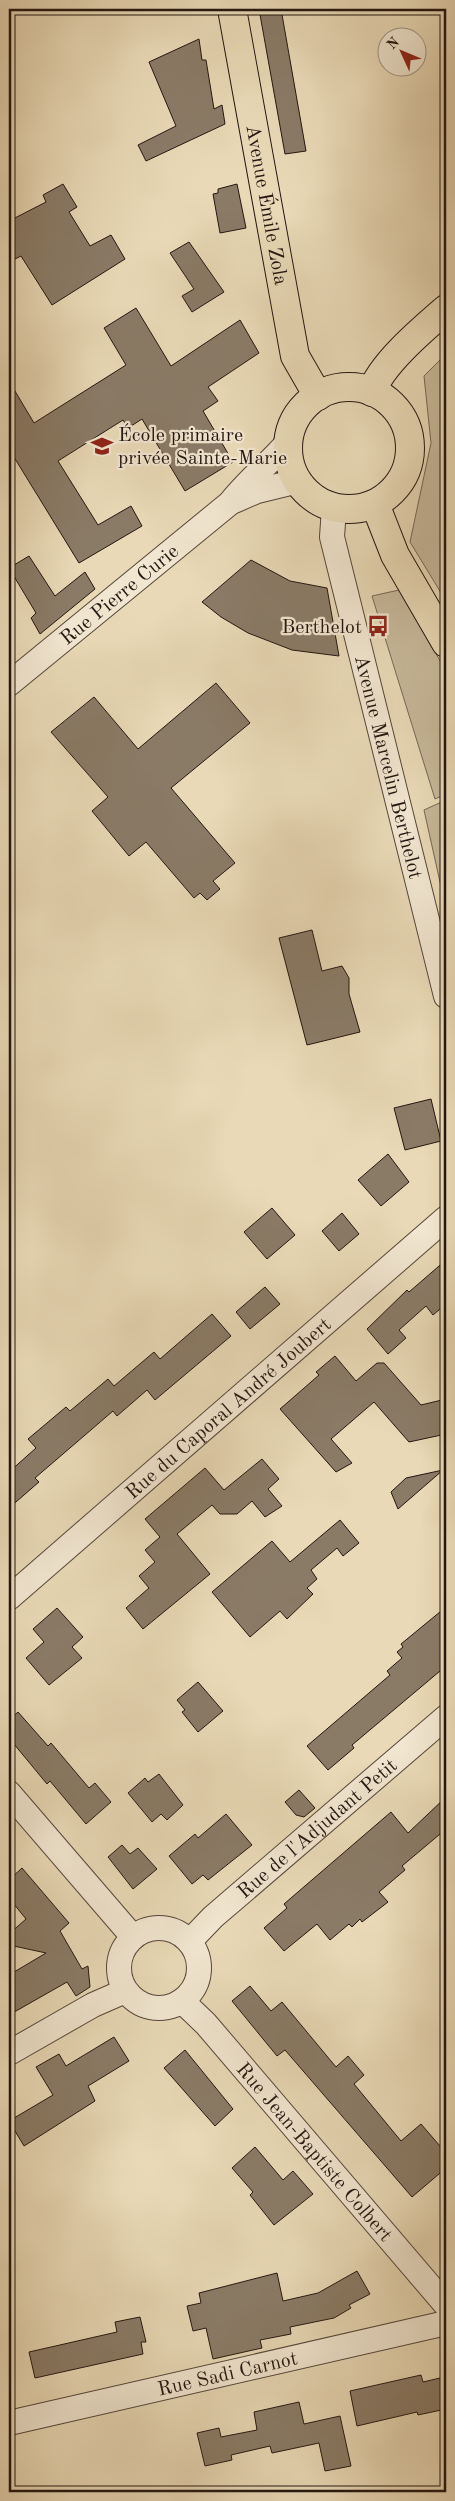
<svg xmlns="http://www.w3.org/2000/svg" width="455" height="2501" font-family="'Old Standard TT',serif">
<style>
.green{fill:#c7b89a;stroke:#756756}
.building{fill:#8a7b67;stroke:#231611}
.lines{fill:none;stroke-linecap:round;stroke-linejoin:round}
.minor-casing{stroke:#54473a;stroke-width:26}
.major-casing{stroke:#231611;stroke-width:30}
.minor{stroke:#f1e6d0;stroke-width:24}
.major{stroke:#e9d9b6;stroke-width:28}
.labels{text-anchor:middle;stroke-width:4.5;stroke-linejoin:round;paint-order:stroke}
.street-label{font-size:20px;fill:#231611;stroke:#f1e6d0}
.poi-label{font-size:20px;fill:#231611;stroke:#f1e6d0;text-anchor:start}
</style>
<rect width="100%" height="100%" fill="#e9d9b6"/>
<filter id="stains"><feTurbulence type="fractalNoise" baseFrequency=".004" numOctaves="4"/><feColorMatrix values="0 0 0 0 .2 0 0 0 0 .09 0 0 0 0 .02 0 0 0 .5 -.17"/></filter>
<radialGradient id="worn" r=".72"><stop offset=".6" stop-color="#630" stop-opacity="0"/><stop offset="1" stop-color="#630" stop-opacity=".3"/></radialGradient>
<!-- green -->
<g class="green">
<polygon points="446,354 446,601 410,542 431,443 424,376"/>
<polygon points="399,590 446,671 446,794 435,799 372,596"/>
<polygon points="446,800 446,909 424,810"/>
</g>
<!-- building -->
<g class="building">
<polygon points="259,9 281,9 306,151 285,154"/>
<polygon points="199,39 202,60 206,60 214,109 222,105 225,124 146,161 138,145 176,126 149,62"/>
<polygon points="63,184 77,207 69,212 90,246 111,235 125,259 52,305 21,256 9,262 9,221 46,202 43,195"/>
<polygon points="237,184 246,228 220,233 213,194 218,193 218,189"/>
<polygon points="189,242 224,292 192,312 182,296 194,289 170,253"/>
<polygon points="136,308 171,366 240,320 259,353 208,387 218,401 203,411 233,462 185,491 142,419 128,428 123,420 58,461 98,525 131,506 142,526 79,563 9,449 9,381 34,423 126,365 104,328"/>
<polygon points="29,556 55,596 85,572 95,589 40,634 31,618 36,613 9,568"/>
<polygon points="251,560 290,581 327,588 339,656 292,650 248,633 221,617 202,602"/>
<polygon points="216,683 250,723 171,788 235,863 213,881 220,889 207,900 200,893 194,898 146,842 129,856 92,811 108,797 51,732 94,697 138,749"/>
<polygon points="312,930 322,971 342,966 349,978 349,994 360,1032 307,1045 279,938"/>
<polygon points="431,1099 441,1141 405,1150 394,1108"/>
<polygon points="388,1154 409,1182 381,1206 358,1180"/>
<polygon points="272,1208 295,1235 267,1259 244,1232"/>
<polygon points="342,1213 359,1234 339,1251 322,1231"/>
<polygon points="446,1260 446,1304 433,1315 426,1306 399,1330 406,1338 388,1354 367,1329 407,1290 409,1292"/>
<polygon points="265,1287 280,1304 250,1329 236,1312"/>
<polygon points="212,1314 231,1336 155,1400 147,1390 117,1416 113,1411 35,1478 39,1482 9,1508 9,1472 36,1448 28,1439 66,1407 70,1411 108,1379 114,1386 154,1352 160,1359"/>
<polygon points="335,1356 356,1381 377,1363 384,1363 421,1405 446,1399 446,1434 409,1442 374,1402 331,1439 352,1463 336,1472 280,1409 319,1375 316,1372"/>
<polygon points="262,1459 279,1479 268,1489 282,1506 265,1517 252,1501 237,1514 220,1514 212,1505 177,1534 210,1574 143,1629 126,1608 149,1588 139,1576 155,1562 145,1550 160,1537 145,1519 205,1468 224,1490"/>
<polygon points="443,1470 398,1509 391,1492 406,1478"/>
<polygon points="340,1520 359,1543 343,1556 337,1548 311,1570 317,1579 307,1588 313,1594 287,1619 280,1611 250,1637 212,1592 272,1541 290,1562"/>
<polygon points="446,1607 446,1666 352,1745 354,1748 328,1770 307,1746 390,1675 387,1671 402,1658 397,1652 403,1647 401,1644"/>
<polygon points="57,1608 83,1637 72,1647 82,1658 49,1685 26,1658 44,1642 33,1629"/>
<polygon points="198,1682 223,1711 198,1732 182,1712 185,1710 177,1700"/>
<polygon points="18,1712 48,1746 51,1743 89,1788 95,1783 111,1802 86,1824 50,1781 47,1784 9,1738 9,1720"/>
<polygon points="159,1774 183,1805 167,1820 161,1814 152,1822 128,1793 145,1778 148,1782"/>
<polygon points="299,1790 315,1808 304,1817 296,1815 285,1802"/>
<polygon points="446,1797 446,1829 402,1866 405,1870 379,1892 388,1902 362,1922 360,1919 352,1927 349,1924 330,1940 317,1924 284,1951 264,1928 287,1908 284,1904 391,1812 408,1833"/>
<polygon points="226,1814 252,1845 208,1880 203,1875 192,1884 169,1856 195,1834 198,1838"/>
<polygon points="122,1845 130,1854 138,1848 157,1869 133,1889 108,1857"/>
<polygon points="22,1868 69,1923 60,1931 82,1969 88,1966 90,1987 76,1996 67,1982 9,2015 9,1975 46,1953 9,1945 9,1934 26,1919 9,1898 9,1880"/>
<polygon points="250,1986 271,2011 282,2002 336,2067 348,2056 364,2075 354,2084 401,2141 421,2124 446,2153 446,2168 412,2197 285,2050 277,2056 232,2001"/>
<polygon points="114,2037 129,2061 88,2086 95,2101 24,2146 9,2121 53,2095 36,2067 59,2054 66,2066"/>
<polygon points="185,2050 233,2109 215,2126 164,2068"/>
<polygon points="255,2147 283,2180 293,2171 313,2194 274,2225 250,2195 253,2192 232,2168"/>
<polygon points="357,2271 370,2294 349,2305 351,2308 334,2318 290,2327 291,2334 260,2340 262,2348 213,2359 206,2328 193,2331 187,2306 201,2303 199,2293 277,2273 283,2301 318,2293"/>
<polygon points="140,2317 146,2342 141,2342 143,2354 35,2378 29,2352 117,2332 115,2322"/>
<polygon points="421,2375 423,2382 440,2378 446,2409 418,2415 417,2412 357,2426 350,2391"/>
<polygon points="299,2402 304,2424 340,2416 351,2466 325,2471 319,2443 272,2453 270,2446 231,2455 232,2460 205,2466 197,2433 219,2428 221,2437 257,2430 254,2412"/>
</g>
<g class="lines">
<!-- minor casing -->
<g class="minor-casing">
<g id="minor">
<polyline points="234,501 257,491 298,481"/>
<path id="s1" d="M334 508 332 537 446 996"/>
<path id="s2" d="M9 684 230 503C248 480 270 463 289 441"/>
<path id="s3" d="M9 1598 446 1218"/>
<polyline points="9,1793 133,1937"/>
<circle cx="159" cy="1968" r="40"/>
<path id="s4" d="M190 1941 213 1917 446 1717"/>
<path id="s5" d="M182 2001 206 2024 446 2305"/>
<polyline points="9,2053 93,2005 125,1991"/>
<path id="s6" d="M9 2423 446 2323"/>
</g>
</g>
<!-- major casing -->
<g class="major-casing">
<g id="major">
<path id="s7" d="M232 9 295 356 318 396"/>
<circle cx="349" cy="448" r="61"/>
<path d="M372 392C380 365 424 328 446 309"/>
<polyline points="375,504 395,555 446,643"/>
</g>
</g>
<!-- minor -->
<use href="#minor" class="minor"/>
<!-- major -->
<use href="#major" class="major"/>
</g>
<!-- icons -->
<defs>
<g id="school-bare" transform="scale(1.725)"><path d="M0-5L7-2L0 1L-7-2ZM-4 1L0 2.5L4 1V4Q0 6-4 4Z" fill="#8f2418" stroke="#f1e6d0" stroke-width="2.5" paint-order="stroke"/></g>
<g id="bus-bare" transform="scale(1.725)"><path d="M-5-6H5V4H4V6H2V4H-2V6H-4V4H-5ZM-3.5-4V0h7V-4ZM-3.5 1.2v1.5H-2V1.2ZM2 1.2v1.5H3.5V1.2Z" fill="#8f2418" stroke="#f1e6d0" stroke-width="2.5" paint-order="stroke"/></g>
</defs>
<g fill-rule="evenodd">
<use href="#school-bare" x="102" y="446"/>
<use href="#bus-bare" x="378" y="626"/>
</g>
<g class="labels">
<!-- street labels -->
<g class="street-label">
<text dy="7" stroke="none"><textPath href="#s7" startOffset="199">Avenue Émile Zola</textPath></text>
<text dy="7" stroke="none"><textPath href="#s2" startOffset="142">Rue Pierre Curie</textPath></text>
<text dy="7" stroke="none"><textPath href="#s1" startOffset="266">Avenue Marcelin Berthelot</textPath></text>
<text dy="7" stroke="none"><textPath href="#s3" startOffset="290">Rue du Caporal André Joubert</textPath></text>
<text dy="7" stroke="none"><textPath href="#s4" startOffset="170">Rue de l'Adjudant Petit</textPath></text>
<text dy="7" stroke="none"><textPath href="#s5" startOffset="201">Rue Jean-Baptiste Colbert</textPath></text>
<text dy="7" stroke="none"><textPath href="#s6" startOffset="224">Rue Sadi Carnot</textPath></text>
</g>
<!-- poi labels -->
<g class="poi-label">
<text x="118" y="441">École primaire<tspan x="118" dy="23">privée Sainte-Marie</tspan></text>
<text x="362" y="633" text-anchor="end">Berthelot</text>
</g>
</g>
<!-- margin -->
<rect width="455" height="2501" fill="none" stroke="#e9d9b6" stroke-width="30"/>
<rect x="10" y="10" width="435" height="2481" fill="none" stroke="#231611" stroke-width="2.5"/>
<rect x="15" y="15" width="425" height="2471" fill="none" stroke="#231611"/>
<!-- north arrow -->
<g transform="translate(402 52) rotate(314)"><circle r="24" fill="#f1e6d0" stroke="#9f9384"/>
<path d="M0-4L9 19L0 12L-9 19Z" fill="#8f2418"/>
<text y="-8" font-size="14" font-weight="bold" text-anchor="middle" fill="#231611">N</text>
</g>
<rect width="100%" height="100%" filter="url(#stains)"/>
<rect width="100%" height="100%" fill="url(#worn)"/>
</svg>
